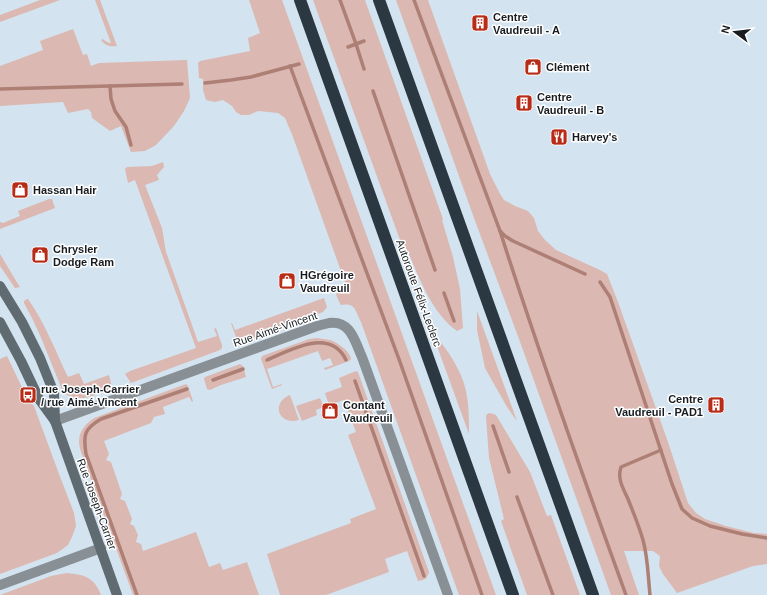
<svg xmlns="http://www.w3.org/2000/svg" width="767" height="595" font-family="Helvetica,sans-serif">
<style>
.green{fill:#dbb8b1}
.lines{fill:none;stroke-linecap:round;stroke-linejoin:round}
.stream{stroke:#ad7f75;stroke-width:3.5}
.street{stroke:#899095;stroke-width:10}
.secondary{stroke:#606a71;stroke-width:10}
.highway{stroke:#2b3842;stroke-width:12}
.labels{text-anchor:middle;stroke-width:3;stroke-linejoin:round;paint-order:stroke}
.poi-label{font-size:11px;font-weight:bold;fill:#171c21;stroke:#fff;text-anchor:start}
.street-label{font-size:11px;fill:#171c21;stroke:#fff}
</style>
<rect width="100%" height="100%" fill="#d3e4f0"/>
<!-- green -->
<g class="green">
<polygon points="40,0 60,0 0,22 0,15"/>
<path d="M95 0H100L117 46C111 47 105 46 101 40L102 39C105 40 107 43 111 43Z"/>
<path d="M249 0H282L496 595H459L361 322C355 311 356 302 341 305L339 302 336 294 337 293 347 288 293 137 285 118 278 113 258 111 249 115H241L236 112 232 106 223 100 215 102 206 100 203 90V79L199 78 198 63 200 61 250 51 248 38 260 33Z"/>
<path d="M313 0H365L443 219 442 220 453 257 460 289 463 328 457 331C431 312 420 279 407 250L404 251Z"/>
<polygon points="396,0 428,0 490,174 499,192 504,200 515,206 528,211 534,218 538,231 545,240 556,250 600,270 607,274 618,302 668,442 688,503 696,513 705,519 726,526 754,533 767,534 767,564 753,566 677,593 663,574 659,566 660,556 653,551 624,551 639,595 611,595 519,339 474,218"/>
<polygon points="73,29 83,55 87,54 91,66 99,63 187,60 190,98 184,111 174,126 156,145 145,151 131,152 121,126 110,131 92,118 91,112 88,109 68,113 63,102 0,106 0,66 43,50 40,41"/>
<polygon points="163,162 164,167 157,175 159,180 145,185 162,228 166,252 198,342 217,336 214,329 216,328 222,345 222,348 220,350 131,383 125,374 130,371 196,348 135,180 128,183 125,169 127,167 152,166"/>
<polygon points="49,199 52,199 55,208 0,229 0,222 3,223 20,216 18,211"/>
<polygon points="0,254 18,284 20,287 15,288 0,266"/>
<polygon points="324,298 327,307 323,312 243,342 240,342 237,340 231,323 232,323 235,330"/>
<path d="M27 299H28C45 323 55 350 68 377L79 373 84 384 109 375 111 383V389C103 393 84 400 75 398 70 397 67 395 63 392L42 340 33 320 24 303V301Z"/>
<polygon points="477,311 517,421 507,407 485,368 477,330"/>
<path d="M317 338C321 339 326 339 330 340 338 343 350 351 351 359L349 361 325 370 324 368 333 365 330 358 322 361 318 351 267 369 273 387 282 384V385L272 389 261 359 262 356 309 339Z"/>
<path d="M437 338C448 350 461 371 465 387 469 402 469 419 469 434L437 346 434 339Z"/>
<polygon points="7,356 28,400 34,406 59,474 74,513 76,526 72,537 68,545 57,553 0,574 0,359"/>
<polygon points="240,364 243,366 246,377 221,385 210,390 207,389 204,379 205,377"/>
<path d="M356 371 358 372 429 572C427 579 425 580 418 581L407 551 385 559 389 572 326 595H280L267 554 351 523 350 519 376 509 348 435 356 432 344 400 329 405 325 393 342 387 339 378Z"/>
<path d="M186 384 188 386 193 401 192 402 189 397 163 407 165 414 154 417 151 423 104 441 109 454 106 460 111 462 122 494 120 499 125 501 132 519 130 524 134 526 138 535 136 542 141 544 143 551 196 532 209 567 220 563 223 570 247 562 259 595H133L81 452C76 437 81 427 94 418Z"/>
<path d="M290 395 299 420C279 426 270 403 290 395Z"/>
<polygon points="320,398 324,407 316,410 317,415 302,421 296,406"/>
<polygon points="490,413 496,415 530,472 547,516 551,515 580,595 527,595 501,521 504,519 489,458 486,417 487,414"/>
<path d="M67 573C85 575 94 577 101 595H0L51 576Z"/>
</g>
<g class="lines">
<!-- stream -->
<g class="stream">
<polyline points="340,0 356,44 364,69"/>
<polyline points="414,0 500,231 505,236 513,241 585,274"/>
<polyline points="348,47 364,41"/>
<polyline points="290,66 400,362 482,595"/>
<polyline points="205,83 231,80 251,77 299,64"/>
<polyline points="110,86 111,99 115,111 126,127 131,145"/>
<polyline points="0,89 182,84"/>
<polyline points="373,91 435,270"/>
<path d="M500 231C539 353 582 474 626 595"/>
<polyline points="600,282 610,297 672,484 682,509 692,518 710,526 742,534 767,538"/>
<polyline points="444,293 454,321"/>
<path d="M267 360C291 350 330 327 346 360"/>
<polyline points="213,380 243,369"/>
<polyline points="355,381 424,576"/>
<polyline points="493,426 509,472"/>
<polyline points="517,497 553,595"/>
<path d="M137 595 86 454C83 435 84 429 101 419L187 389"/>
<path d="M650 595C648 576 648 558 643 540 639 526 633 512 628 499 623 488 617 479 621 467L661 450"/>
</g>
<!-- street -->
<g class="street">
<path d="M55 421 317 326C321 325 325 324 329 323 351 320 355 342 362 357L448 595"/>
<polyline points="0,585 101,548"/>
</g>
<!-- secondary -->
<g class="secondary">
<polyline points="0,286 22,322 40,358 54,393 55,421"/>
<polyline points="0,322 21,361 39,399 55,421 117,595"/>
</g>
<!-- highway -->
<g class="highway">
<polyline points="300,0 513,595"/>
<polyline points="379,0 593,595"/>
</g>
</g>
<!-- icons -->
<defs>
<g id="building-square" transform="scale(0.9)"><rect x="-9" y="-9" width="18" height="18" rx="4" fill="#b72b17" stroke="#fff"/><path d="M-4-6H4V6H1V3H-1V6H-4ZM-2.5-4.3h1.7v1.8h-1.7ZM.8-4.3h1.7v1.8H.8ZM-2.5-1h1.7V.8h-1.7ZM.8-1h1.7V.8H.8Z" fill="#fff"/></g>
<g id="shop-square" transform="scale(0.9)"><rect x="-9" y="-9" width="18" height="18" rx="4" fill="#b72b17" stroke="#fff"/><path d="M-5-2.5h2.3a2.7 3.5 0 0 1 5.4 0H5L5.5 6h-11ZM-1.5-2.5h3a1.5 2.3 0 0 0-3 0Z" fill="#fff"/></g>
<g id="restaurant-square" transform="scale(0.9)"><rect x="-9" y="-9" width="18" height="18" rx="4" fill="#b72b17" stroke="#fff"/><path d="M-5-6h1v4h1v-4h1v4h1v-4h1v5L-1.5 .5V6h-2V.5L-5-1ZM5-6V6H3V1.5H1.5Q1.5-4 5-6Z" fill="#fff"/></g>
<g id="bus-square" transform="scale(0.9)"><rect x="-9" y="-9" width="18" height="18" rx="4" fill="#b72b17" stroke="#fff"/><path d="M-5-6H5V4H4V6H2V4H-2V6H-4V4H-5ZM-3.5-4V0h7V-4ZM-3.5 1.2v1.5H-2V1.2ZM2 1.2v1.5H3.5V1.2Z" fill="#fff"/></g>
</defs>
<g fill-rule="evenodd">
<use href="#building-square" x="480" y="23"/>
<use href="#shop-square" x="533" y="67"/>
<use href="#building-square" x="524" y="103"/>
<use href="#restaurant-square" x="559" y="137"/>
<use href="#shop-square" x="20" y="190"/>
<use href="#shop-square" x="40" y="255"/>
<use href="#shop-square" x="287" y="281"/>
<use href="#bus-square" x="28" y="395"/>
<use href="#building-square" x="716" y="405"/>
<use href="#shop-square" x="330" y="411"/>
</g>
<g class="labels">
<!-- poi labels -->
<g class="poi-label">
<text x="493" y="21">Centre<tspan x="493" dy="13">Vaudreuil - A</tspan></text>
<text x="546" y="71">Clément</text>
<text x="537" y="101">Centre<tspan x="537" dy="13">Vaudreuil - B</tspan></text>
<text x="572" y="141">Harvey's</text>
<text x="33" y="194">Hassan Hair</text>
<text x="53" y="253">Chrysler<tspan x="53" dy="13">Dodge Ram</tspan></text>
<text x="300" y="279">HGrégoire<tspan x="300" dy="13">Vaudreuil</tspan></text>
<text x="41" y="393">rue Joseph-Carrier<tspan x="41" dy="13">/ rue Aimé-Vincent</tspan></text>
<text x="703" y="403" text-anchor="end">Centre<tspan x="703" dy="13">Vaudreuil - PAD1</tspan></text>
<text x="343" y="409">Contant<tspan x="343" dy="13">Vaudreuil</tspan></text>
</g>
<!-- street labels -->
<g class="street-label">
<text transform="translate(419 293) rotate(70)" y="4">Autoroute Félix-Leclerc</text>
<text transform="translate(275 329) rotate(-19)" y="4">Rue Aimé-Vincent</text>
<text transform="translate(97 504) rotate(70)" y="4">Rue Joseph-Carrier</text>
</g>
</g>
<!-- north arrow -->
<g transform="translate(735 32) rotate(285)" stroke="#ffffff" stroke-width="3" paint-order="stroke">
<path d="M0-3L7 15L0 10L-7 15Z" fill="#171c21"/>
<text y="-6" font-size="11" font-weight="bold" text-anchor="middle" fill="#171c21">N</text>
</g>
</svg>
